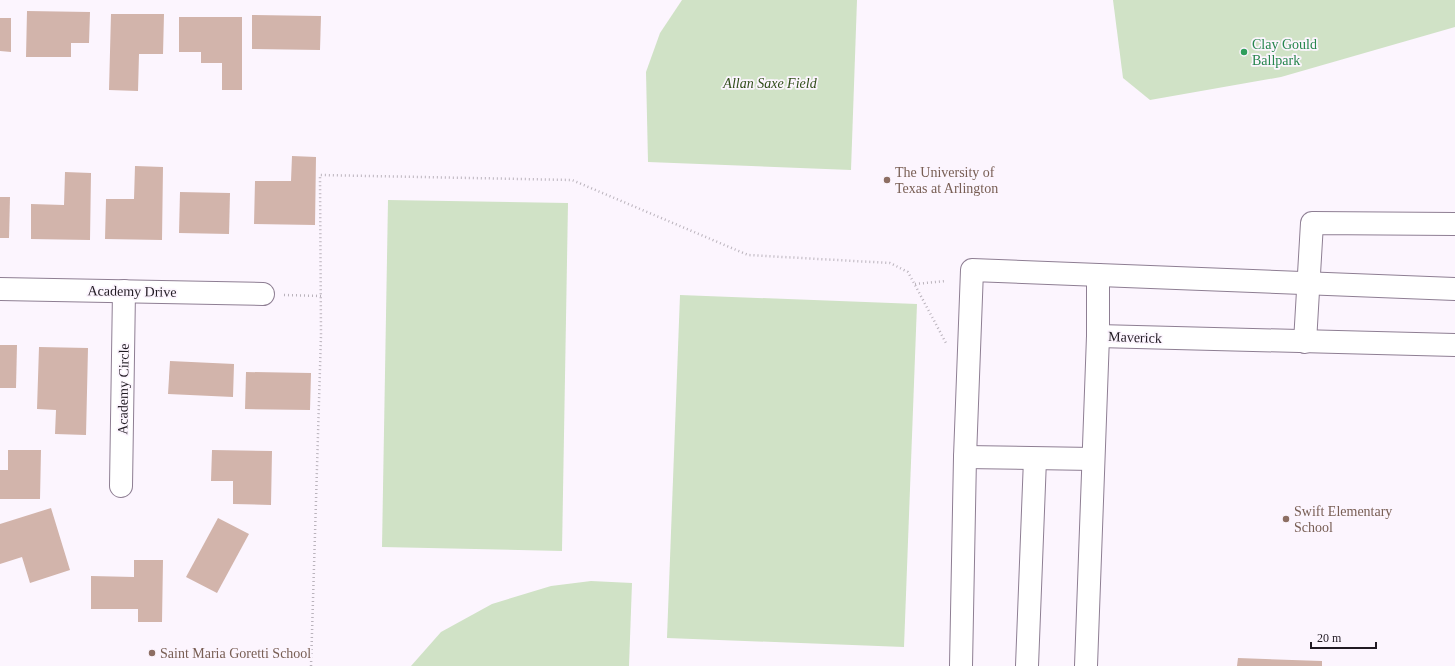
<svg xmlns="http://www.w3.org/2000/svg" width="1455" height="666" font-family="Georgia,serif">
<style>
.green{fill:#d0e2c6}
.building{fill:#d2b4ab}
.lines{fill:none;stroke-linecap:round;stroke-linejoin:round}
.minor-casing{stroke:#8e7e93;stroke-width:24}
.path{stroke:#bab3bc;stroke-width:2.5;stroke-dasharray:1 3;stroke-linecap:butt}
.minor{stroke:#fff;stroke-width:22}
.leisure-dot{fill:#2e9e5b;stroke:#fcf5fe;stroke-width:1.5}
.education-dot{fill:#8d6e63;stroke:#fcf5fe;stroke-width:1.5}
.labels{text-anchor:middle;stroke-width:3.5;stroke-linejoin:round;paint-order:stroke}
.leisure-label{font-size:14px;fill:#27864d;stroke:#fcf5fe;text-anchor:start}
.park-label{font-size:14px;font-style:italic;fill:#304d19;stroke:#fcf5fe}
.education-label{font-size:14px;fill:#785e54;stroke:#fcf5fe;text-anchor:start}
.street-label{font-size:14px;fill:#211a23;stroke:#fcf5fe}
</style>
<rect width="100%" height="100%" fill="#fcf5fe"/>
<!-- green -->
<g class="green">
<polygon points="682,0 857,0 851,170 648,162 646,72 660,33"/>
<polygon points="1113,0 1455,0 1455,27 1281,77 1150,100 1123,78"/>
<polygon points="388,200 568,203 562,551 382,547"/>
<polygon points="680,295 917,304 904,647 667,638"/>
<polygon points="591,581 632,583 629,666 411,666 441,632 492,604 551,586"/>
</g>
<!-- building -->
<g class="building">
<polygon points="27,11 90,12 89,43 71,43 71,57 26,57"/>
<polygon points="111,14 164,14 163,54 139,54 138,91 109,90"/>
<polygon points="252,15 321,16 320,50 252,49"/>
<polygon points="179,17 242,17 242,90 222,90 222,63 201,63 201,52 179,52"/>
<polygon points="0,18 11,18 11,52 0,51"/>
<polygon points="292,156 316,157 315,225 254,224 255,181 291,181"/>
<polygon points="135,166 163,167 162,240 105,239 106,199 134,199"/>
<polygon points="65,172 91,173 90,240 31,239 31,204 64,205"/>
<polygon points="180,192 230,193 229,234 179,233"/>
<polygon points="0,197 10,197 9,238 0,238"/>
<polygon points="0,345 17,345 16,388 0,388"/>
<polygon points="39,347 88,348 86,435 55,434 56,410 37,409"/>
<polygon points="170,361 234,364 233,397 168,394"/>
<polygon points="246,372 311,373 310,410 245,409"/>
<polygon points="8,450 41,450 40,499 0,499 0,470 8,470"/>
<polygon points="212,450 272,451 271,505 233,504 233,481 211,481"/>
<polygon points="51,508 70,570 30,583 22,557 0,564 0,524"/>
<polygon points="218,518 249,534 217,593 186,577"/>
<polygon points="134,560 163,560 162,622 138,622 138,609 91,609 91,576 134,577"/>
<polygon points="1238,658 1322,661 1322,666 1237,666"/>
</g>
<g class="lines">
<!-- minor casing -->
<g class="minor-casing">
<g id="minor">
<polyline points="0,289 263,294"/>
<polyline points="1098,336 1455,345"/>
<polyline points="1305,342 1312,223 1455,224"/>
<polyline points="965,457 1093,459"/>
<polyline points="121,486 124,291"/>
<polyline points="961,666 965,457 972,270 1455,289"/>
<polyline points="1027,666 1035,459"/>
<polyline points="1086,666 1098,336 1098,275"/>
</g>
</g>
<!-- path -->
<g class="path">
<polyline points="915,284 946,281"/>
<polyline points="284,295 321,296"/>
<polyline points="311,666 321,335 320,175 572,180 748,255 890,263 908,272 946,343"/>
</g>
<!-- minor -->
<use href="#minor" class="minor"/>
</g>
<!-- markers -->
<circle class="leisure-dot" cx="1244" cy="52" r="4"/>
<g class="education-dot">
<circle cx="887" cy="180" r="4"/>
<circle cx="1286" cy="519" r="4"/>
<circle cx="152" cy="653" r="4"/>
</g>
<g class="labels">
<!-- leisure labels -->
<g class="leisure-label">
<text x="1252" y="49">Clay Gould<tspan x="1252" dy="16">Ballpark</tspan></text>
</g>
<!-- park labels -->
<g class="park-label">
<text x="770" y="88">Allan Saxe Field</text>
</g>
<!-- education labels -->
<g class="education-label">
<text x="895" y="177">The University of<tspan x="895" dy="16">Texas at Arlington</tspan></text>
<text x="1294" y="516">Swift Elementary<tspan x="1294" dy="16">School</tspan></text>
<text x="160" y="658">Saint Maria Goretti School</text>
</g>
<!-- street labels -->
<g class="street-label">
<text transform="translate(132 291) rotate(1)" y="5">Academy Drive</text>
<text transform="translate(1135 337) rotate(2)" y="5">Maverick</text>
<text transform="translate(123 389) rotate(-89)" y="5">Academy Circle</text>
</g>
</g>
<!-- scale -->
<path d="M1311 642v6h65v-6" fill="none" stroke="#211a23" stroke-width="2"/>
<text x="1317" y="642" font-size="12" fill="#211a23" stroke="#fcf5fe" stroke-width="3" paint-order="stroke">20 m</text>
</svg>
